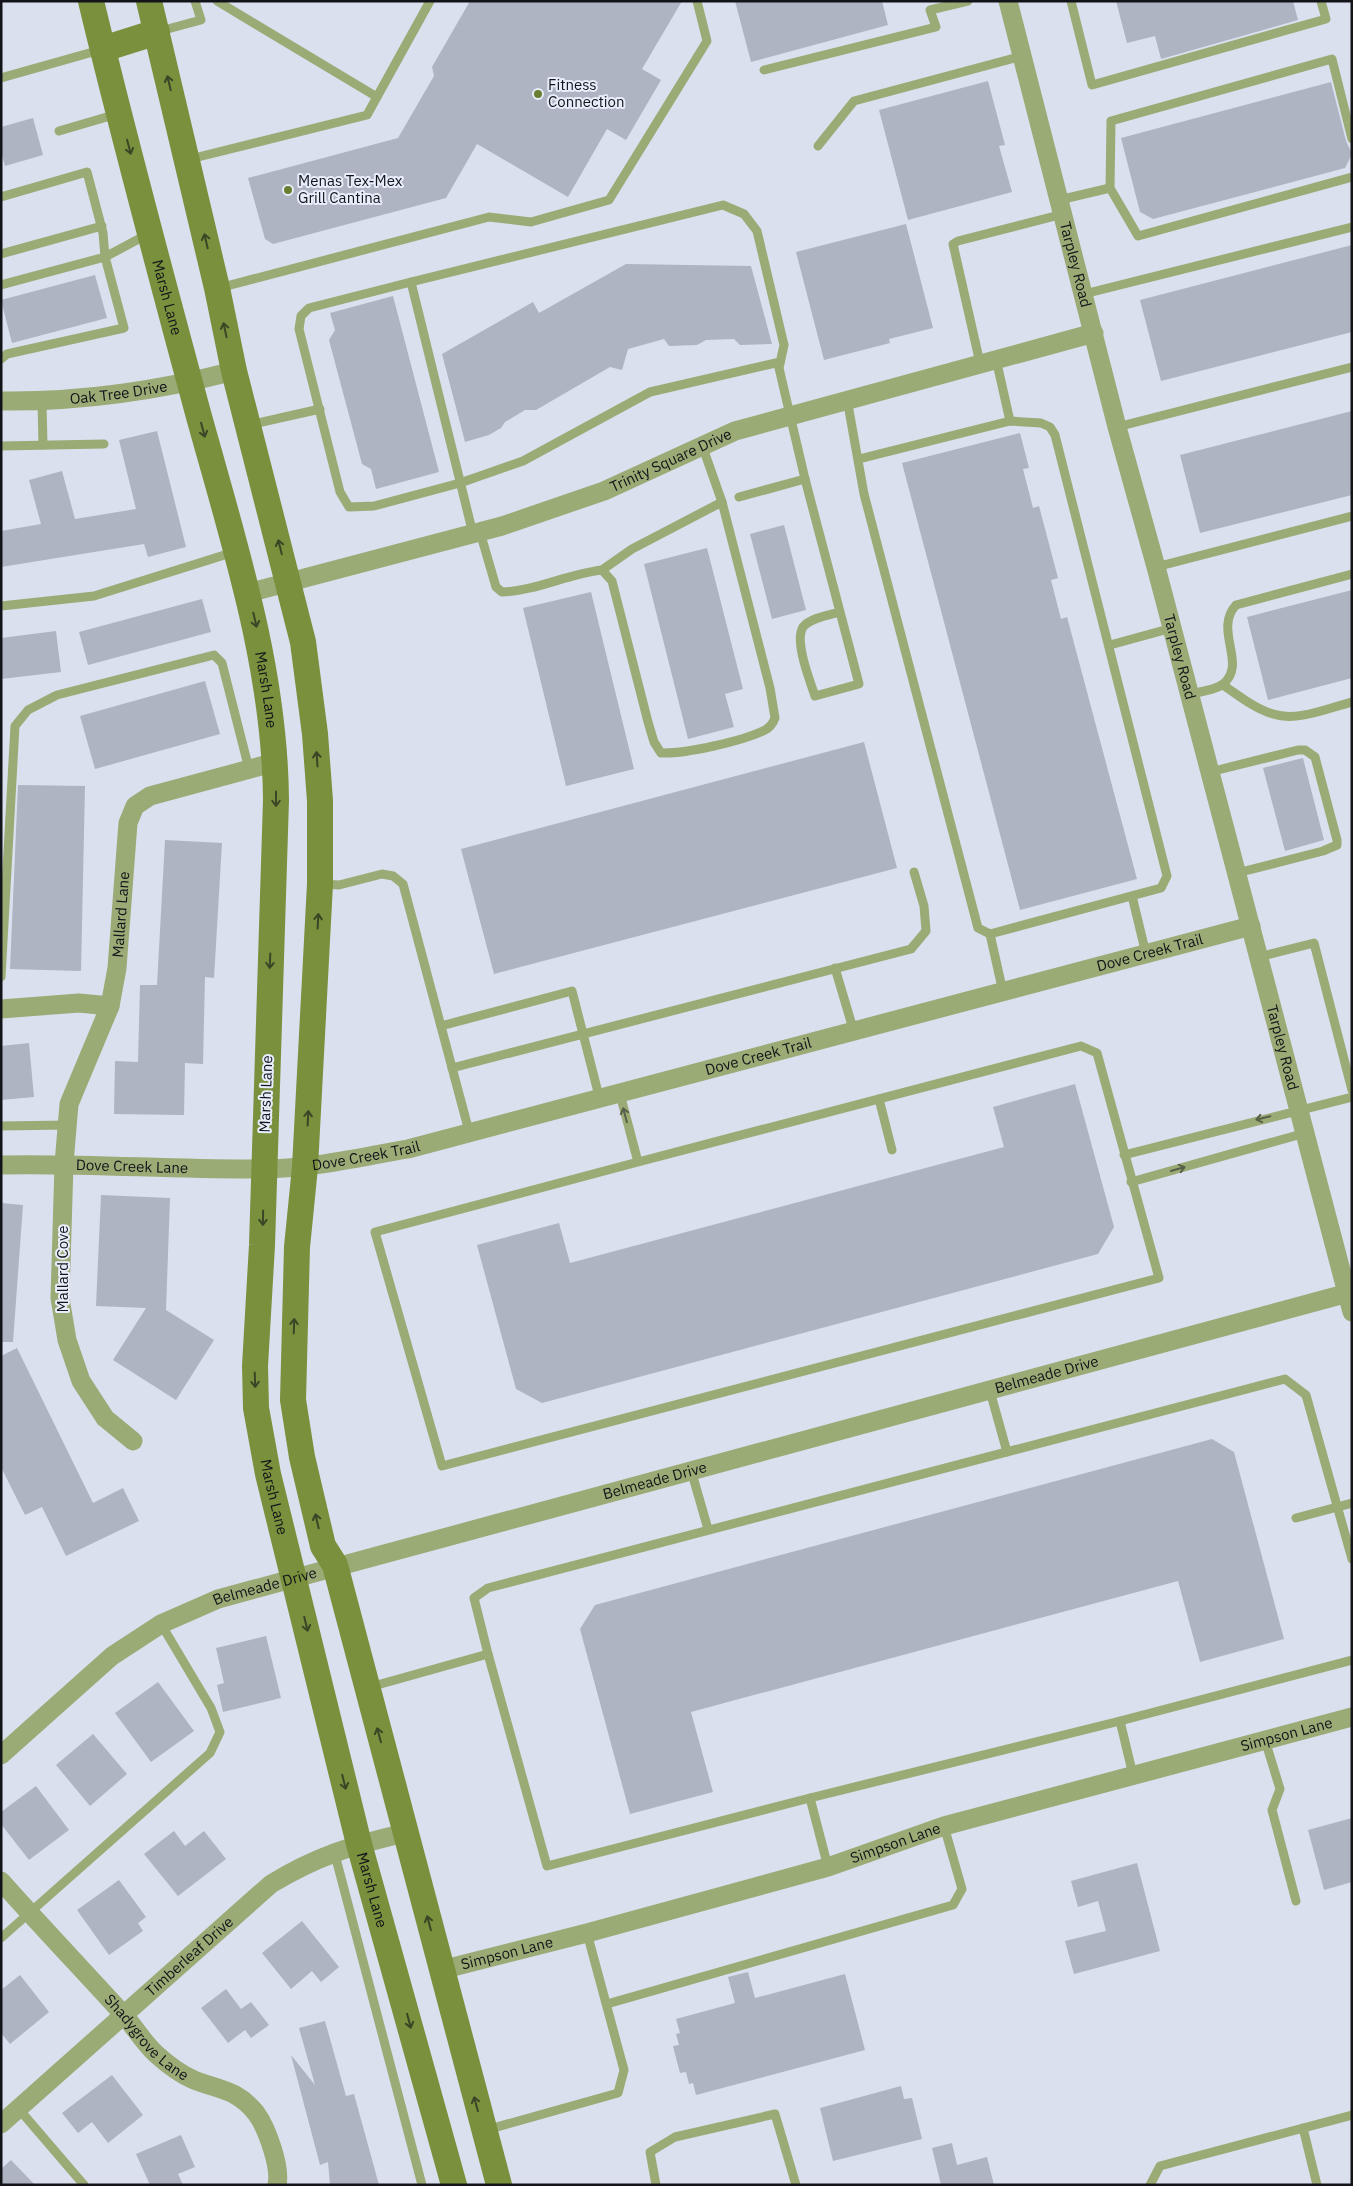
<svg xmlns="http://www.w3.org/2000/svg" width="1353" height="2186" font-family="'IBM Plex Sans',sans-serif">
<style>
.building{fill:#aeb4c1}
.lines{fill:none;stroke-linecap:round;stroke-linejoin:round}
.lane{stroke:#9aab76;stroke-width:9}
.street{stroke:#9aab76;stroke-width:19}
.secondary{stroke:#79903c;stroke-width:26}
.oneway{stroke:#3b4627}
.oneway2{stroke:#566048}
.poi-dot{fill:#697f30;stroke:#e7edfb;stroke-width:2}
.labels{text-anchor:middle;stroke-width:4;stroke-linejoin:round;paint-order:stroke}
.poi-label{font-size:15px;fill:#121419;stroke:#e7edfb;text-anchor:start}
.street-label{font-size:15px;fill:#121419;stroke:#e7edfb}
</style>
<rect width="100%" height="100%" fill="#dae0ee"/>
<!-- building -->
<g class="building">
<polygon points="470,1 682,1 642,69 661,80 626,140 607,129 568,197 477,144 446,198 273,244 265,239 248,178 398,138 434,76 432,67"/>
<polygon points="735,1 882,1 888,25 751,62"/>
<polygon points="1116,1 1293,1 1298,20 1161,59 1155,36 1127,43"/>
<polygon points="988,81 1005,145 999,146 1012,192 908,220 879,110"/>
<polygon points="1331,82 1346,141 1352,154 1345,168 1153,219 1140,212 1121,138"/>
<polygon points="33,118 43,155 5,166 1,151 1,127"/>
<polygon points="906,224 933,328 889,339 890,343 824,360 796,252"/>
<polygon points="1352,245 1352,332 1161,381 1140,300"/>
<polygon points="626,264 751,266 772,344 740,345 734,339 706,340 697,345 669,346 664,339 628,349 622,370 610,367 536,410 525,410 505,422 501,428 489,435 465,442 442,354 533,302 539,313"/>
<polygon points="95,275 107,318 12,343 1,300"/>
<polygon points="393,296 439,472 376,489 371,469 362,464 329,340 335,330 330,313"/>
<polygon points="1352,411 1352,495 1200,533 1180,455"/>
<polygon points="157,431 186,547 148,557 144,544 1,567 1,531 41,524 29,480 62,471 75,519 136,509 119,440"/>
<polygon points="1020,433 1029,468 1023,469 1033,508 1039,506 1058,578 1051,580 1061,619 1067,617 1137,879 1020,910 902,463"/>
<polygon points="784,525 806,610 772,619 750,534"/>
<polygon points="707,548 743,689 725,694 734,727 688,739 644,564"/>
<polygon points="1352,590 1352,678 1268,700 1247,617"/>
<polygon points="591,592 634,769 566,786 523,608"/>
<polygon points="202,599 211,632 88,665 79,632"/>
<polygon points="56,631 61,672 1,679 1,638"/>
<polygon points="205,681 220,734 95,769 80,716"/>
<polygon points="864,742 897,868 494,974 461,849"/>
<polygon points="1303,758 1324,840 1285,851 1263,768"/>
<polygon points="18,785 85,786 81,971 10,969"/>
<polygon points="165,840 222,843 214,978 205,977 203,1064 185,1063 184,1115 114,1114 115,1061 138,1062 140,985 157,985"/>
<polygon points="29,1043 34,1097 1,1100 1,1046"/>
<polygon points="1075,1084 1114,1227 1098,1254 542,1403 516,1389 477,1245 559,1223 570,1263 1004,1147 993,1107"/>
<polygon points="101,1195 170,1198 166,1310 214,1340 176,1400 113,1360 146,1308 96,1306"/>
<polygon points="1,1203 23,1205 13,1342 1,1342"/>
<polygon points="17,1348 93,1503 123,1488 139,1521 66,1556 42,1507 25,1515 1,1467 1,1356"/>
<polygon points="1212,1439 1234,1452 1284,1639 1200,1662 1178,1581 691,1712 713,1792 630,1814 580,1629 595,1605"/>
<polygon points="266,1636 281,1698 223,1712 217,1685 224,1683 216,1648"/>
<polygon points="158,1682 194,1731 151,1762 115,1713"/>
<polygon points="93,1734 127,1774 90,1806 56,1765"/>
<polygon points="36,1786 69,1830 29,1860 1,1824 1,1812"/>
<polygon points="1352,1818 1352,1882 1324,1890 1308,1830"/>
<polygon points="174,1831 185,1846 204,1831 226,1859 178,1896 144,1854"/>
<polygon points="1137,1863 1160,1951 1074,1974 1065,1941 1106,1931 1098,1901 1078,1907 1071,1881"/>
<polygon points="119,1880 146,1917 138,1923 143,1931 109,1955 77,1910"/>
<polygon points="302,1921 339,1967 321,1982 312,1971 291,1989 262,1953"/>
<polygon points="748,1972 755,1998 845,1974 865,2050 696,2095 693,2083 689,2084 686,2072 680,2073 673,2046 679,2045 676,2034 680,2033 676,2019 735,2003 728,1977"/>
<polygon points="20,1975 49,2012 10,2044 1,2033 1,1990"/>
<polygon points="226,1989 241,2009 251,2002 269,2025 251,2038 245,2030 228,2043 201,2008"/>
<polygon points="325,2021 346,2096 354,2094 379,2185 330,2185 328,2162 320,2165 291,2055 315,2085 299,2028"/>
<polygon points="112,2075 143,2115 108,2143 92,2122 78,2133 62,2113"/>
<polygon points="901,2086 904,2099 912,2098 922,2139 833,2161 820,2108"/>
<polygon points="181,2135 195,2167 178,2174 183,2185 150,2185 136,2154"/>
<polygon points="952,2143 957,2165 987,2157 994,2185 941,2185 932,2148"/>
<polygon points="11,2160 35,2185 1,2185 1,2169"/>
</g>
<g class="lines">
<!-- lane -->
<g class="lane">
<polyline points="217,1 377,97"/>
<polyline points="1071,1 1092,85 1326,19 1321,1"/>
<polyline points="160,31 201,20 195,1"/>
<polyline points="764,70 936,27 930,10 968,1"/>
<polyline points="1,78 100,50"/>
<polyline points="59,131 117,114"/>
<polyline points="1352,139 1332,59 1111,121 1110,188 1138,236 1352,177"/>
<polyline points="818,146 854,101 1022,56"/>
<polyline points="190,159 367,115 430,1"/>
<polyline points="1,197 87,172 103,233 105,257 124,328 7,354 1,359"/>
<polyline points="1059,200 1110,188"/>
<polyline points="1,254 102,226"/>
<polyline points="411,282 309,308 301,316 299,329 340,492 349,507 374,506 460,483 523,461 650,392 780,362"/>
<polyline points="1,285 105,257 148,234"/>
<polyline points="219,288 489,217 531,222 609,200 707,41 697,1"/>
<polyline points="1084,294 1352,227"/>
<polyline points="996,359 1010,421"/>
<polyline points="980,363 953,244 958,241 1063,214"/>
<polyline points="847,399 864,494 978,928 990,934 1161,888 1167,876 1055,435 1050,427 1041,423 1010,421 859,459"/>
<polyline points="42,402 43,445"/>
<polyline points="249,425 320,409"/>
<polyline points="1117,427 1352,367"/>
<polyline points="1,446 104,444"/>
<path d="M805 479 859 684 815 696C810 681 794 641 803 627 810 618 829 615 840 612"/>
<path d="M480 532 496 587 502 592C536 591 567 574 602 570L612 581 648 722 654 742 661 753C685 754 743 741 765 730 771 727 773 723 775 718L770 688 722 502 702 445"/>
<polyline points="473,534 411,282 723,205 744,214 757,231 784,345 779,368 805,479 739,497"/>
<polyline points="1156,567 1352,516"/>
<polyline points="602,570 632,549 722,502"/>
<polyline points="1,606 94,596 234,552"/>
<polyline points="1110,645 1172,628"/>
<path d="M1223 685C1238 695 1255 709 1273 714 1297 722 1328 708 1352 702"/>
<path d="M1190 694C1199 692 1216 690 1223 684 1248 664 1213 630 1236 605L1352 574"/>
<polyline points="1210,772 1298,750 1305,750 1315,757 1337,840 1337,845 1323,851 1237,873"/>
<polyline points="323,884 339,885 382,874 393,876 403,884 470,1135"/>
<polyline points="1132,896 1146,954"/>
<polyline points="990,934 1003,992"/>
<polyline points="1259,957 1314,943 1352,1090"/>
<polyline points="835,968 854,1032"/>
<polyline points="1,977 15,726 28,710 57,695 214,655 222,663 249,769"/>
<polyline points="441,1026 572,991 600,1100"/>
<polyline points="452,1068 911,949 926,931 924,906 914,872"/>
<polyline points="620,1094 638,1162 1081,1046 1097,1053 1159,1278 442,1466 375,1232 638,1162"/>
<polyline points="879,1099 892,1150"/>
<polyline points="1,1126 67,1125"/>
<polyline points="1124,1155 1352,1097"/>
<polyline points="1131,1182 1305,1133"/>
<polyline points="990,1391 1007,1452"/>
<polyline points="691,1470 708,1529"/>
<polyline points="1296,1518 1352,1503"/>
<polyline points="488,1654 547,1866 810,1798"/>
<polyline points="370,1687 488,1654 474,1598 488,1588 1285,1379 1306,1395 1352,1559"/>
<polyline points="1120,1721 1133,1775"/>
<polyline points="1265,1740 1280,1789 1272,1810 1296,1901"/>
<polyline points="334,1851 422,2185"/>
<polyline points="828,1867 810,1798 1120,1721 1352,1660"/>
<polyline points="1,1938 210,1753 220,1732 211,1708 161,1624"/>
<polyline points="607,2004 953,1905 962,1889 944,1826"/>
<polyline points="18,2108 84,2185"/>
<polyline points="1303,2128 1317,2185"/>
<polyline points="486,2130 618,2093 624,2070 587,1933"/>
<polyline points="656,2185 650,2152 675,2137 775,2114 796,2185"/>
<polyline points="1150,2185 1160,2166 1352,2115"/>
</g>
<!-- street -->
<g class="street">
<path id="s1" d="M1008 1 1117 427 1156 567 1352 1312"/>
<path id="s2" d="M1 401C81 402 157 391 234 371"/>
<path id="s3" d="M248 593 502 526 604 491 735 431 1094 333"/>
<polyline points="1,1009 79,1003 110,1006"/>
<path id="s4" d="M1 1165C88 1163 175 1170 262 1169 311 1169 360 1157 408 1149L1251 926"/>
<path id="s5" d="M133 1441 105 1418 81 1381 67 1340 60 1298 64 1164 69 1104 110 1006 117 968 128 823 135 806 150 796 276 762"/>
<path id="s6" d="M1 1755 112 1656 161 1624 218 1599 1352 1292"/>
<path id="s7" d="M1 1881C41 1926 82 1969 122 2013 134 2026 143 2042 156 2054 167 2064 180 2074 194 2080 219 2090 237 2089 256 2113 267 2128 281 2167 277 2185"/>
<path id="s8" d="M441 1970 587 1933 828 1867 944 1826 1352 1717"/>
<path id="s9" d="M1 2124 271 1884C317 1856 353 1845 405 1833"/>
</g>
<!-- secondary -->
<g class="secondary">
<path id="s10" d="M91 1C124 139 161 276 198 413 233 540 275 667 276 800L262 1245 255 1366 256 1408 268 1474 359 1844 454 2185"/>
<polyline points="149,1 217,288 234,371 303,642 315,734 320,801 320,884 305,1167 297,1247 293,1400 302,1457 323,1546 335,1565 499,2185"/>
<polyline points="103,49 157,32"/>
</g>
</g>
<!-- one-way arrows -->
<defs><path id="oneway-shaft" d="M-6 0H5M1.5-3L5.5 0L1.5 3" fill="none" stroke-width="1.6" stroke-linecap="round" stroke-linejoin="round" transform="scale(1.25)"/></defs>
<g class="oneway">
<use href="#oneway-shaft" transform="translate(169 83) rotate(-103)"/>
<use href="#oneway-shaft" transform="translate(129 147) rotate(75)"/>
<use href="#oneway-shaft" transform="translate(206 241) rotate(-103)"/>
<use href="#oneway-shaft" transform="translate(225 330) rotate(-102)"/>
<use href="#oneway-shaft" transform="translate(203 430) rotate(75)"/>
<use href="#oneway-shaft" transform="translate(280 547) rotate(-104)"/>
<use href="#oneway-shaft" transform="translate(255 620) rotate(77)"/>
<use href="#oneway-shaft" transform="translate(317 759) rotate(-94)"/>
<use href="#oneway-shaft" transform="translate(276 799) rotate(90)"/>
<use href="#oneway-shaft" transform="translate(318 921) rotate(-87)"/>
<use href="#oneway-shaft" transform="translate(270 961) rotate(92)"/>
<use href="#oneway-shaft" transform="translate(308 1118) rotate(-87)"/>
<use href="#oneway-shaft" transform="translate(263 1218) rotate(91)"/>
<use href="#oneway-shaft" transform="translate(294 1326) rotate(-88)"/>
<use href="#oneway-shaft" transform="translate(255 1380) rotate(88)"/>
<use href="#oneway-shaft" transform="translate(317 1521) rotate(-103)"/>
<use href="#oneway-shaft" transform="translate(306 1624) rotate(76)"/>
<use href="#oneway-shaft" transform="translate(379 1735) rotate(-105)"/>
<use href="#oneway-shaft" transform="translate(344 1782) rotate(76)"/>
<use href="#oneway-shaft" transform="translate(429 1923) rotate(-105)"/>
<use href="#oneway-shaft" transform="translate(409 2021) rotate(75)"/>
<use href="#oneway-shaft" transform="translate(476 2104) rotate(-105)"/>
</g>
<g class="oneway2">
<use href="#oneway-shaft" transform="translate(625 1115) rotate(-105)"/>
<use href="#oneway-shaft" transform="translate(1263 1118) rotate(166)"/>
<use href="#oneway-shaft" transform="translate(1178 1169) rotate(-16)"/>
</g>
<!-- markers -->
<g class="poi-dot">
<circle cx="538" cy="94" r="5"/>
<circle cx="288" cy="190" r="5"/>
</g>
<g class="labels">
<!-- poi labels -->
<g class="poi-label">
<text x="548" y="90">Fitness<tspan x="548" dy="17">Connection</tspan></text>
<text x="298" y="186">Menas Tex-Mex<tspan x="298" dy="17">Grill Cantina</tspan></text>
</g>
<!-- street labels -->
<g class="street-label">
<text dy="5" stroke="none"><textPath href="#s1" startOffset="272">Tarpley Road</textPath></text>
<text dy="5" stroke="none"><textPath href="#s10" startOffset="306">Marsh Lane</textPath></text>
<text dy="5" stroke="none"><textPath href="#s2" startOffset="118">Oak Tree Drive</textPath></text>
<text dy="5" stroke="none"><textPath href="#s3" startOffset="444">Trinity Square Drive</textPath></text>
<text dy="5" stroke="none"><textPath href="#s1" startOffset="678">Tarpley Road</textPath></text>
<text dy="5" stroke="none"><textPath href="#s10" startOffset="711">Marsh Lane</textPath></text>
<text dy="5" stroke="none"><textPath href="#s5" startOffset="559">Mallard Lane</textPath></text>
<text dy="5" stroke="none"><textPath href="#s4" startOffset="1176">Dove Creek Trail</textPath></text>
<text dy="5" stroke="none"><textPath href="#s1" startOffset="1082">Tarpley Road</textPath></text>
<text dy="5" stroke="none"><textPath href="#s4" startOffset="771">Dove Creek Trail</textPath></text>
<text transform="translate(266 1094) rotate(-88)" y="5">Marsh Lane</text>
<text dy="5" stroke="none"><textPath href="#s4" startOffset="366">Dove Creek Trail</textPath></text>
<text dy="5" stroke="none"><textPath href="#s4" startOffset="131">Dove Creek Lane</textPath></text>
<text transform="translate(63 1269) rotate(-90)" y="5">Mallard Cove</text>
<text dy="5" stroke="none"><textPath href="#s6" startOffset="1128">Belmeade Drive</textPath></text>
<text dy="5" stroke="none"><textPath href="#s6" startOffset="722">Belmeade Drive</textPath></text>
<text dy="5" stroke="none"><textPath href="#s10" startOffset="1521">Marsh Lane</textPath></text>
<text dy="5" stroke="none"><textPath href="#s6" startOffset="318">Belmeade Drive</textPath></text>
<text dy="5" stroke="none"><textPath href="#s8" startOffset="878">Simpson Lane</textPath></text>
<text dy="5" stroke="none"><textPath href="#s8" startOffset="472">Simpson Lane</textPath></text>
<text dy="5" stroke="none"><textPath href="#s10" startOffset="1926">Marsh Lane</textPath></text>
<text dy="5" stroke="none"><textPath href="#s8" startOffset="68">Simpson Lane</textPath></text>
<text dy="5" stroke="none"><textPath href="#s9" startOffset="252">Timberleaf Drive</textPath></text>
<text dy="5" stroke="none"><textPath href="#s7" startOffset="214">Shadygrove Lane</textPath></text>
</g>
</g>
<!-- border -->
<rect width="1353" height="2186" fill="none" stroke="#121419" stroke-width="5"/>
</svg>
